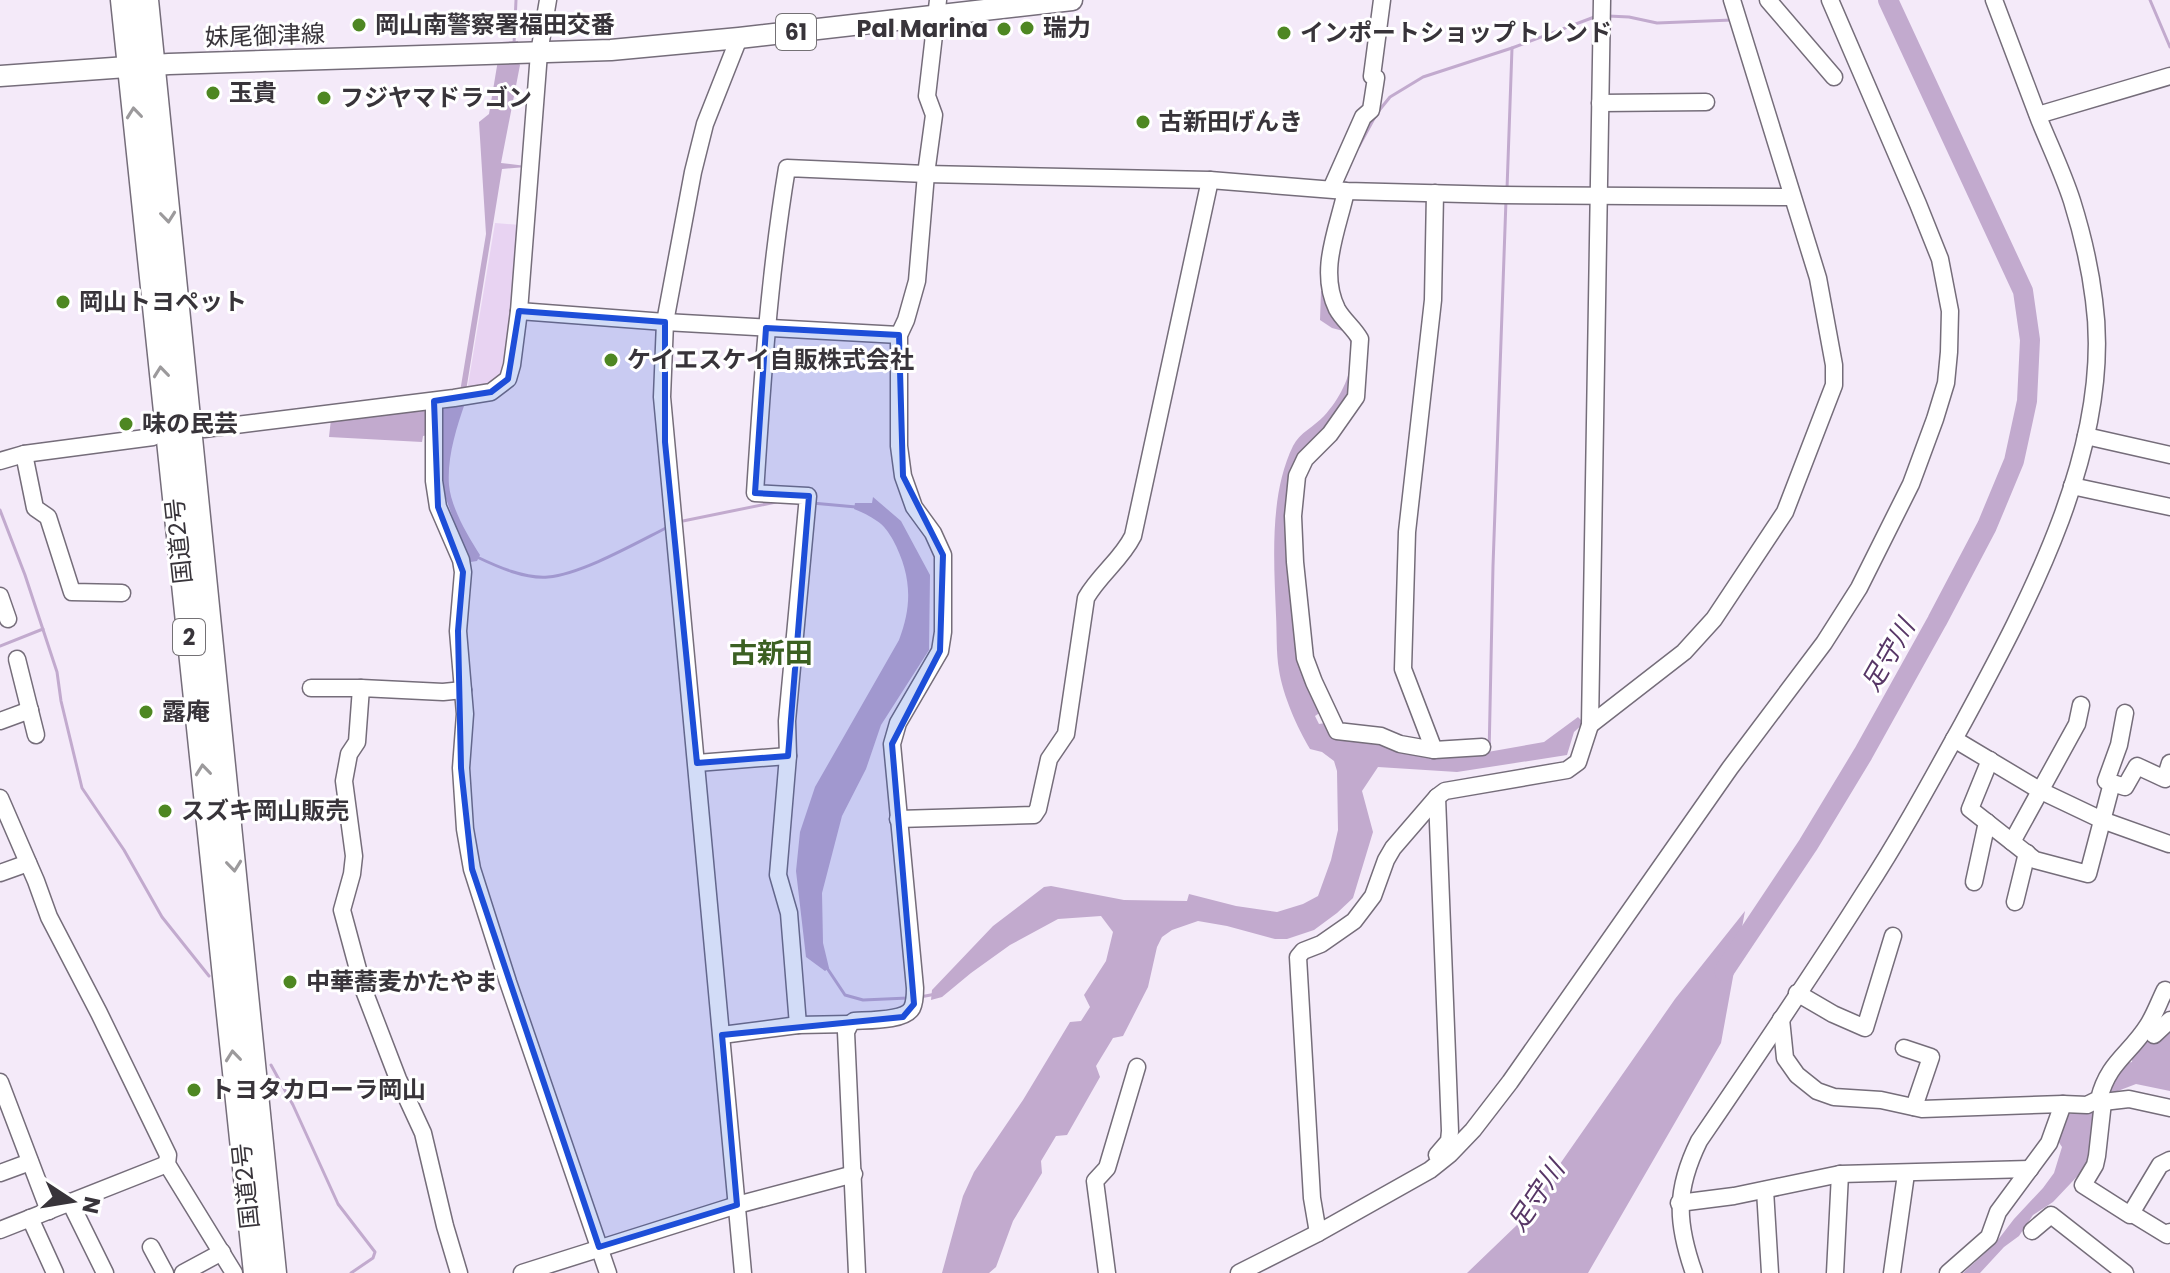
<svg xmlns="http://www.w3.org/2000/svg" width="2170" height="1273" font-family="Poppins,'Noto Sans JP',sans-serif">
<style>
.green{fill:#e8d3f2}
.water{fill:#c2aace}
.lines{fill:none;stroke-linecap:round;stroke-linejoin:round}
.stream{stroke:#c2aace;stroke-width:3}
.river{stroke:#c2aace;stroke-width:20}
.minor-casing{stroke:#756d7a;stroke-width:19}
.major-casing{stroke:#756d7a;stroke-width:23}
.highway-casing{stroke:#756d7a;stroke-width:27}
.minor{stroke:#fff;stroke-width:16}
.major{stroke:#fff;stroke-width:20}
.highway{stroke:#fff;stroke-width:24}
.oneway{stroke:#9c9a9c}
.marked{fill:#1d4ed8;fill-opacity:0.2;stroke:#1d4ed8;stroke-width:6;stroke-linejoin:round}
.poi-dot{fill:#4e8722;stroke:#fff;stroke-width:3}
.labels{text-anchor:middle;stroke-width:6;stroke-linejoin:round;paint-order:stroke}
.shield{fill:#fff;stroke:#747175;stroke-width:2}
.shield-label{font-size:22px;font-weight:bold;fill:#38343a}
.poi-label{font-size:24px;font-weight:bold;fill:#38343a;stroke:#fff;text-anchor:start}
.street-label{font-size:24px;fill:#38343a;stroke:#fff}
.water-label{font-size:26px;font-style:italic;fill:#573666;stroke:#fff}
.quarter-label{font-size:28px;font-weight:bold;fill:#3b6022;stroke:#fff}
</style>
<rect width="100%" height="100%" fill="#f4eaf9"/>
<!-- green -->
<path class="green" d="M495 223 521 225 506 369C498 383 483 388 467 391Z"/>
<!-- water -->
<g class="water">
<polygon points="518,41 518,62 520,65 501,163 526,166 526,167 502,169 466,391 460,392 486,234 479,122 489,114 501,42"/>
<path d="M1321 291H1326L1356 335 1352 400 1319 437 1290 509 1321 712 1315 716 1319 724 1325 723 1482 753 1544 742 1578 717 1584 723 1574 732 1567 755 1457 772 1378 767 1362 791 1373 832 1353 898 1337 913 1314 930 1287 939H1275L1227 926 1198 921 1172 930 1162 937 1157 947 1148 987 1123 1036 1113 1038 1096 1066 1100 1077 1067 1135 1056 1136 1041 1161 1042 1173 1013 1221 996 1267 989 1273H942L963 1196 974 1172 1023 1100 1070 1022 1081 1021 1090 1007 1084 995 1106 961 1113 932 1101 916 1058 919 1010 945 971 973 942 997 931 1000 932 990 993 926 1044 887 1051 886 1124 900 1187 901 1189 894 1236 906 1277 912 1303 904 1318 896 1331 860 1338 830 1337 771 1334 761 1322 752 1310 749C1297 727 1283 696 1279 670 1276 652 1277 633 1276 615 1274 562 1269 495 1293 446 1300 432 1314 427 1324 416 1344 394 1359 362 1347 332L1332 328 1320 320Z"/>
<path d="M465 403C456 429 447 458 449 485 451 508 468 536 480 555L477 561 464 563 461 541 443 490V432L423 436 422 442 329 437 331 419 444 409Z"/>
<path d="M873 497 901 521 930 575 929 650 881 725 866 769 842 816 822 893 823 943 829 968 825 971 806 957 796 871 800 832 815 787 899 640C913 604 911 574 893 540 889 533 884 525 877 521 870 516 862 512 854 509L855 503H872Z"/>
<polygon points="1745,911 1721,1043 1588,1273 1467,1273 1518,1224 1675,999"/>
<path d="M2170 1024V1091L2136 1084 2110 1094 2088 1165 2053 1202 2033 1215 2019 1236 2004 1247 1980 1273H1963L1994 1245 2014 1219 2043 1188 2054 1173 2062 1147 2056 1138 2064 1115 2091 1110 2126 1063 2132 1062C2133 1041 2153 1033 2170 1024Z"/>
</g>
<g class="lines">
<!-- stream -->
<g class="stream">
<polyline points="2150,0 2170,47"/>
<polyline points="1608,16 1629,17 1657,23 1732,20"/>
<polyline points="514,44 516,0"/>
<polyline points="1359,146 1377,113 1390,97 1423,77 1512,48 1597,16"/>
<polyline points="1507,189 1512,48"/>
<polyline points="812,503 856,507"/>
<polyline points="0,510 25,575 57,672 61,701 82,788 124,850 162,917 209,976"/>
<polyline points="678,522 776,502"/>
<path d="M477 557C498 567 525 579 548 577 582 574 636 543 668 527"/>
<polyline points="0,646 43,629"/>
<polyline points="1489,756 1493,566 1506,200"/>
<polyline points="827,968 845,995 863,1000 908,998"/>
<polyline points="920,997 936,994"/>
<polyline points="271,1065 293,1105 338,1204 375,1252 373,1258 351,1273"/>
</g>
<!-- river -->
<polyline class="river" points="1724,971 1808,845 1863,754 1937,621 1987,526 2014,461 2027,401 2030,340 2023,291 1888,0"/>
<!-- minor casing -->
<g class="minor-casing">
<g id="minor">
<polyline points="1768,0 1834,77"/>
<polyline points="739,38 705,124 693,172 665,322 662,397 743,1273"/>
<polyline points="1600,103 1706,102"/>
<polyline points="2038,115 2170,76"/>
<polyline points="1331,189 1363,117 1371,110 1376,78 1372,76 1382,0"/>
<path d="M1346 191C1338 229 1318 270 1337 309 1343 320 1354 328 1360 339L1356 397 1330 434 1305 459 1297 476 1293 516 1295 562 1305 658 1314 682 1337 731 1381 736 1400 744 1434 750 1482 747"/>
<polyline points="519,311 665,322 899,335"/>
<polyline points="434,401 434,481 438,507 461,560 463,572 458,631 465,714 461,768 465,829 472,869 508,982 608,1273"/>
<polyline points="204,429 454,398 491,392 508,379 512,365 519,311 539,53 548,0"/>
<polyline points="2086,436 2170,455"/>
<polyline points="24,454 35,508 48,517 72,592 122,593"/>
<polyline points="0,461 24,454 153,437"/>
<polyline points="2072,486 2170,507"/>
<polyline points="0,596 8,619"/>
<polyline points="17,659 36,735"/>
<polyline points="311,688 361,688"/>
<polyline points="2125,713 2119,745 2106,781 2125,787 2137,766 2165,779 2170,763"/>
<polyline points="0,721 30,710"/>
<polyline points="1590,725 1684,652 1714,619 1785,512 1834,385 1834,365 1818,278 1732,0"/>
<polyline points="1954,739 2041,791 2102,820 2169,844"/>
<polyline points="1434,750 1403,669 1407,532 1433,300 1435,193"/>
<polyline points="1990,760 1970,809 2035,860 2088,874 2112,783"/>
<polyline points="697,763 788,756"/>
<polyline points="1437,797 1450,1131 1449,1141 1437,1155"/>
<polyline points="0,798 36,881 49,917 99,1013 168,1155 167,1164 234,1273"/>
<path d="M898 819 1034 815 1038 809 1049 759 1066 734 1086 598C1100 574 1121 560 1133 536L1210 180"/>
<polyline points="2012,842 2077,724 2081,705"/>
<polyline points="0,873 28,863"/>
<polyline points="1974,882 1987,822"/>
<polyline points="2015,902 2027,853"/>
<polyline points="1797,993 1833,1014 1865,1028 1893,936"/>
<path d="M1781 1019 1785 1058 1797 1075 1817 1091 1834 1097 1881 1100 1922 1109 2063 1104 2087 1105 2099 1099C2108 1062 2130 1054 2148 1025 2155 1014 2159 1002 2165 990"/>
<path d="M798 1025 789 913 778 875 788 756 787 721 808 496 755 493C762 384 769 276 787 168L926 174 1210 180 1346 191 1503 195 1792 197"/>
<polyline points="722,1035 798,1025 850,1024"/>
<polyline points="2154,1035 2170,1020"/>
<polyline points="1904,1048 1931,1057 1914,1107"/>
<polyline points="0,1082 49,1211"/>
<polyline points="2099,1099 2103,1102 2129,1099 2170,1108"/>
<polyline points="2103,1102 2097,1156 2095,1165 2083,1185 2130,1215 2160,1165 2170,1160"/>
<polyline points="0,1173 30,1162"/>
<polyline points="1765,1190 1770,1273"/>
<polyline points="70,1202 105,1273"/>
<polyline points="1679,1203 1734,1196 1840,1174 2030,1169"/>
<polyline points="2131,1213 2167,1235 2170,1232"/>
<polyline points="30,1218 55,1273"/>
<polyline points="0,1230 167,1164"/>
<polyline points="2032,1231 2051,1215 2125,1273"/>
<polyline points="1318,1233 1312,1198 1298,957 1303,951 1321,944 1354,921 1373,896 1386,860 1393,848 1437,797 1445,791 1567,770 1578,762 1590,725 1602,0"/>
<polyline points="151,1247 165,1273"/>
<polyline points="183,1273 222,1252"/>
<polyline points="459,1273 445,1226 423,1133 398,1079 363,988 342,910 352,874 354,856 344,781 349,754 357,742 361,688 443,692 463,690"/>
<polyline points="522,1273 737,1205 854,1174"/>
<path d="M857 1273 846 1032 850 1024 854 1021C869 1020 905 1021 912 1008 915 1002 915 995 915 988L892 744 898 723 940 651 943 632V555L933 533 914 507 903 476 899 446V335L906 320 917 281 926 174 934 115 927 96 938 0"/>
<polyline points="1107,1273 1095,1181 1107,1168 1137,1067"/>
<polyline points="1239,1273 1318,1233 1430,1170 1450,1154 1473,1130 1510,1082 1730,768 1824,643 1859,588 1911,484 1935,419 1946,383 1949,352 1950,311 1940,259 1918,204 1830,0"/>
<path d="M1694 1273C1676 1222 1675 1190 1699 1141 1755 1059 1811 977 1864 893 1900 838 1931 781 1963 723 2029 601 2114 444 2094 300 2090 267 2082 233 2072 201 2063 173 2050 146 2039 119 2024 79 2009 40 1994 0"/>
<polyline points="1835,1273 1840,1174"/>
<polyline points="1892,1273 1906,1174"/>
<polyline points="1948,1273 1989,1237 1998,1212 2049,1143 2063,1104"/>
</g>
</g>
<!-- major casing -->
<g class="major-casing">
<polyline id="major" points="0,76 169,64 611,50 739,38 1072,0"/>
</g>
<!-- highway casing -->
<g class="highway-casing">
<g id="highway">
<polyline points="123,0 256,1273"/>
<polyline points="146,0 274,1273"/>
</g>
</g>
<!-- minor -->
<use href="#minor" class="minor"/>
<!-- major -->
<use href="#major" class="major"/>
<!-- highway -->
<use href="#highway" class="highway"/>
</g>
<!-- one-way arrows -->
<defs><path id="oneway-chevron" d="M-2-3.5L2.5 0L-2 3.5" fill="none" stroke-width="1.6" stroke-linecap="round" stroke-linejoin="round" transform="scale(2)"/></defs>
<g class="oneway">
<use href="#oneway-chevron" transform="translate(134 113) rotate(-96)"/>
<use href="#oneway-chevron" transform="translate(168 217) rotate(84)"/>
<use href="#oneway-chevron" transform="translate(161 372) rotate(-96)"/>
<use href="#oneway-chevron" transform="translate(203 770) rotate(-96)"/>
<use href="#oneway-chevron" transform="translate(234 866) rotate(84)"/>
<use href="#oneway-chevron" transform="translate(233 1056) rotate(-96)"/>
</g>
<!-- marked area -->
<path class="marked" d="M519 311 665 322V442L697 763 788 756 809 496 755 493 766 328 899 335 903 476 943 555 940 651 892 744 914 1004 903 1017 722 1035 737 1205 599 1247 472 869 461 768 458 631 463 572 438 507 434 401 491 392 508 379Z"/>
<!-- markers -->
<g class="poi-dot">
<circle cx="359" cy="25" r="8"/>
<circle cx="1027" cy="28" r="8"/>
<circle cx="1004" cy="29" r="8"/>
<circle cx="1284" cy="33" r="8"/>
<circle cx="213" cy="93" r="8"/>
<circle cx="324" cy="98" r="8"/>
<circle cx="1143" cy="122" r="8"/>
<circle cx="63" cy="302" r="8"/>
<circle cx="611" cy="360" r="8"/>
<circle cx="126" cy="424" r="8"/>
<circle cx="146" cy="712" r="8"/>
<circle cx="165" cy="811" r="8"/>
<circle cx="290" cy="982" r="8"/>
<circle cx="194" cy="1090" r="8"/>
</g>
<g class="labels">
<!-- shield labels -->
<g class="shield">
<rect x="776" y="14" width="40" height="36" rx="6"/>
<rect x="173" y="619" width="32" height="36" rx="6"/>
</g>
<g class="shield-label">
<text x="796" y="40">61</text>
<text x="189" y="645">2</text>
</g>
<!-- poi labels -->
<g class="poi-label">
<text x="375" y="33">岡山南警察署福田交番</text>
<text x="1043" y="36">瑞力</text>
<text x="988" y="37" text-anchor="end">Pal Marina</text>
<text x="1300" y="41">インポートショップトレンド</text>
<text x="229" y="101">玉貴</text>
<text x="340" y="106">フジヤマドラゴン</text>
<text x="1159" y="130">古新田げんき</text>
<text x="79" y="310">岡山トヨペット</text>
<text x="627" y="368">ケイエスケイ自販株式会社</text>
<text x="142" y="432">味の民芸</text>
<text x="162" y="720">露庵</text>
<text x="181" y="819">スズキ岡山販売</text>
<text x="306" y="990">中華蕎麦かたやま</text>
<text x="210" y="1098">トヨタカローラ岡山</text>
</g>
<!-- street labels -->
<g class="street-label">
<text transform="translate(265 36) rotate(-2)" y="8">妹尾御津線</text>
<text transform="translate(179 541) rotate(-96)" y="8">国道2号</text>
<text transform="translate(246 1186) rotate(-96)" y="8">国道2号</text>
</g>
<!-- water labels -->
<g class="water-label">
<text transform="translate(1888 655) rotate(-60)" y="9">足守川</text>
<text transform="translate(1536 1196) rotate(-56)" y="9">足守川</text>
</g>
<!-- quarter labels -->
<g class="quarter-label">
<text x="771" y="663">古新田</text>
</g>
</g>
<!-- north arrow -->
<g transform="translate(72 1201) rotate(102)" stroke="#ffffff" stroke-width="6" paint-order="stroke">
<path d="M0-6L14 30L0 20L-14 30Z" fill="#38343a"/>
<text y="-12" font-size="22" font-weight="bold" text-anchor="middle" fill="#38343a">N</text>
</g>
</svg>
